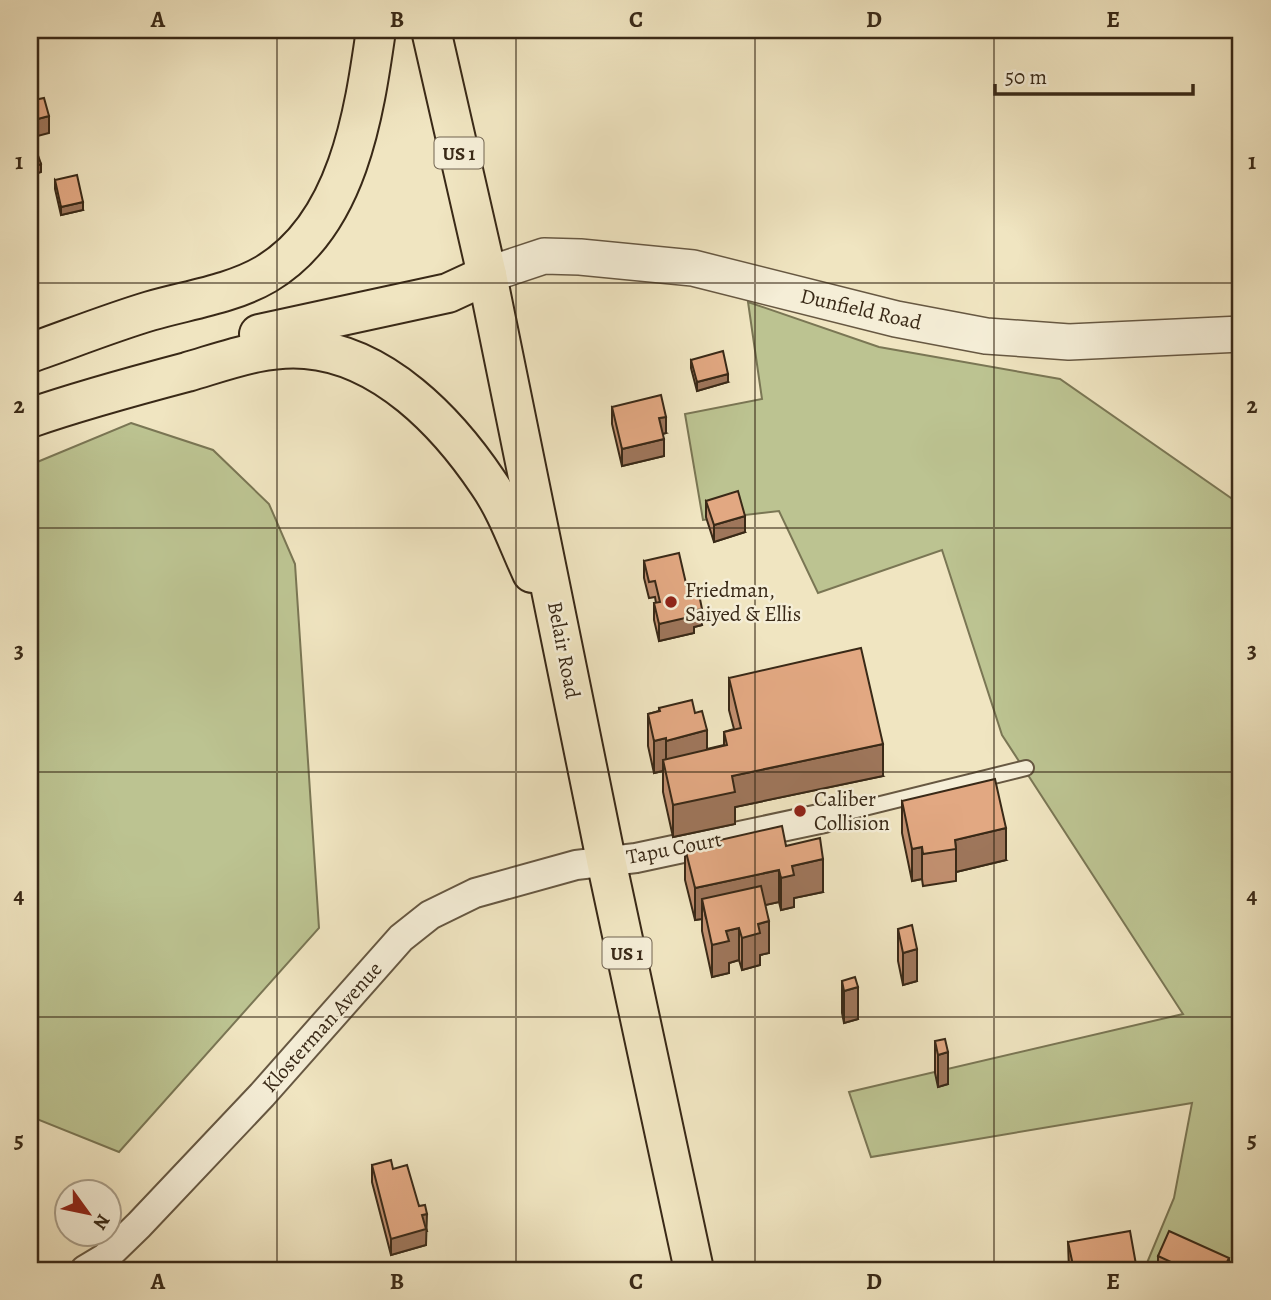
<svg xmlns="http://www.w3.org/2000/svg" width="1271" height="1300" font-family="Alegreya,serif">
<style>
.green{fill:#bcc391;stroke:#7a7654;stroke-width:2}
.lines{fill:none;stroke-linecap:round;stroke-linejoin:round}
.service-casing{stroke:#675842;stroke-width:18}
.minor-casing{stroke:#675842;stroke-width:32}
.tertiary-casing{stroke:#675842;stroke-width:38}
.trunk-casing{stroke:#392917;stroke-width:42}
.service{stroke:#f5eed7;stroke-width:14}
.minor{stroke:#f5eed7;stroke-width:28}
.tertiary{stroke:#f5eed7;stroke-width:35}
.trunk{stroke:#f0e5c1;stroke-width:38}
.wall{fill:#c29070;stroke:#392917;stroke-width:2}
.shaded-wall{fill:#9e765b;stroke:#392917;stroke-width:2}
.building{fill:#e2a882;stroke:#392917;stroke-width:2}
.grid{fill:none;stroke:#392917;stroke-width:2;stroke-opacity:0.55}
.poi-dot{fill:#8f2418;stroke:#f5eed7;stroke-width:2.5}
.labels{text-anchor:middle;stroke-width:5;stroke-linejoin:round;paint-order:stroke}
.shield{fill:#f5eed7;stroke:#716451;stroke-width:2}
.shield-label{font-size:19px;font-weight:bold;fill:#392917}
.street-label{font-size:21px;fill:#392917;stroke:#f5eed7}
.poi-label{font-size:21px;fill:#392917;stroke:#f5eed7;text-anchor:start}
.neatline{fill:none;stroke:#392917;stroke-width:2.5}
.grid-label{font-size:23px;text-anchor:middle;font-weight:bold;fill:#392917}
</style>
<rect width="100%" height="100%" fill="#f0e5c1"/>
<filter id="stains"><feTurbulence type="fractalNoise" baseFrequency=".00286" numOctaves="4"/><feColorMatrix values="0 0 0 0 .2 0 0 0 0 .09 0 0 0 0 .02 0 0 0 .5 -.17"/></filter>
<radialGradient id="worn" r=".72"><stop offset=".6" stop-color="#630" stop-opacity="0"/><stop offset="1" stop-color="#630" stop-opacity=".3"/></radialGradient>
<!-- green -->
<g class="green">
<polygon points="748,302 879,347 1060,379 1241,505 1241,1270 1144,1270 1174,1198 1192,1103 871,1157 849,1092 1183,1014 1002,735 942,550 818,593 779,511 703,520 685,414 762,399"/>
<polygon points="131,423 213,450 269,504 295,564 319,928 119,1152 37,1119 30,1122 30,465"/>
</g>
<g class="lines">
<!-- service casing -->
<g class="service-casing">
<polyline id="service" points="824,818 1026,768"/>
</g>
<!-- minor casing -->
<g class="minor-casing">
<polyline id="minor" points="85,1270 105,1258 139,1225 262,1095 401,938 430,915 475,893 576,865 636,858 824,818"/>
</g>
<!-- tertiary casing -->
<g class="tertiary-casing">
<polyline id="tertiary" points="487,275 544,256 580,257 693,268 896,319 986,336 1069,342 1241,334"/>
</g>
<!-- trunk casing -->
<g class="trunk-casing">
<g id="trunk">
<polyline points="431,30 487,275 606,860 694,1270"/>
<polyline points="259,334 448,293 487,275"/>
<path d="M30 353C70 339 110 323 150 311 188 300 232 294 266 274 348 225 364 114 376 30"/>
<path d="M30 418C82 400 134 386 187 372 225 361 266 345 306 349 383 355 447 422 488 483 507 510 518 543 532 573"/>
</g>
</g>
<!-- service -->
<use href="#service" class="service"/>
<!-- minor -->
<use href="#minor" class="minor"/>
<!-- tertiary -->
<use href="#tertiary" class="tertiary"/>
<!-- trunk -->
<use href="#trunk" class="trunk"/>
</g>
<!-- wall -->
<g class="wall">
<polygon points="1173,30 1241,30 1241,32 1198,37 1198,33 1174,35"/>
<polygon points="55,180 83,210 61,215 55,189"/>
<polygon points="691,360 728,382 697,391 691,368"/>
<polygon points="612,407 666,433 662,434 664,456 622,466 612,424"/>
<polygon points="706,501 745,532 714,542 706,517"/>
<polygon points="644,561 688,592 702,625 694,627 694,633 659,641 654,620 654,603 656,603 655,597 649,598 644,578"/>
<polygon points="729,678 883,776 735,807 735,824 673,837 663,792 663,771 654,773 648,746 648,714 659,711 659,708 695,713 707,749 724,745 724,732 734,729 729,710"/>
<polygon points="902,801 1006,860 956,872 956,881 923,886 922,879 912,881 902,833"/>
<polygon points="786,846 823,892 794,898 794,907 781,910 779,902 765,905 769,953 760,955 760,965 742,970 739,960 729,963 729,973 712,977 702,931 702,919 695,920 685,880 685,848"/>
<polygon points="898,929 917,981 903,985 898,961"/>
<polygon points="842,981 858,1019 844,1023 842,1013"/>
<polygon points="935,1041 948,1084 938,1087 935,1073"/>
<polygon points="372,1165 393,1169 419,1206 427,1231 426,1231 426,1245 391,1255 372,1182"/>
<polygon points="1068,1242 1137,1270 1069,1270"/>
<polygon points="1158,1256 1229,1270 1158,1270"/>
</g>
<!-- shaded-wall -->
<g class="shaded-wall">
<polygon points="49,116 49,133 30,138 30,121"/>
<polygon points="41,164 41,172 30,176 30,168"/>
<polygon points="83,202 83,210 61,215 61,207"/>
<polygon points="728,374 728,382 697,391 697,382"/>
<polygon points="666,417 666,433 659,435 659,418"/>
<polygon points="664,439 664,456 622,466 622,449"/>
<polygon points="745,516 745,532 714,542 714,525"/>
<polygon points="702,609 702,625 694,627 694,633 659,641 659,624 693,611"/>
<polygon points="707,730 707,762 666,773 666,741"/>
<polygon points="666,738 666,770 663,760 663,771 654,773 654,741"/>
<polygon points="883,744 883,776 735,807 735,824 673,837 673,805 732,776"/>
<polygon points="1006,828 1006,860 956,872 956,849 955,840"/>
<polygon points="922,847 922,879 912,881 912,849"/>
<polygon points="823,859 823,892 794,898 794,907 781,910 781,878 792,866"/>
<polygon points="779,870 779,902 706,918 702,899 702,919 695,920 695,888"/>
<polygon points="769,921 769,953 760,955 760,965 742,970 742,938 758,924"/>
<polygon points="739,928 739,960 729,963 729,973 712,977 712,945 726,931"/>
<polygon points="917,949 917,981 903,985 903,953"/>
<polygon points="858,987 858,1019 844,1023 844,991"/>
<polygon points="948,1052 948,1084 938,1087 938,1055"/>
<polygon points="427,1214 426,1245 391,1255 391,1239 422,1215"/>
<polygon points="1229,1258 1229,1270 1223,1270"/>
</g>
<!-- building -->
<g class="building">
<polygon points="30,82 34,100 44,98 49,116 30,121"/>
<polygon points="33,141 41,164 30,168 30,142"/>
<polygon points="77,175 83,202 61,207 55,180"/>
<polygon points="723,351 728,374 697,382 691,360"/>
<polygon points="661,395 666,417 659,418 664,439 622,449 612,407"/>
<polygon points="738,491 745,516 714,525 706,501"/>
<polygon points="679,553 688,592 698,589 702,609 693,611 694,616 659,624 654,603 660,602 655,581 649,582 644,561"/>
<polygon points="861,648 883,744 732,776 735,792 673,805 663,760 727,745 724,732 741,728 729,678"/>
<polygon points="692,700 695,713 702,711 707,730 666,741 666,738 654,741 648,714 660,711 659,708"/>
<polygon points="995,779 1006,828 955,840 956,849 923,854 922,847 912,849 902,801"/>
<polygon points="782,826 786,846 820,838 823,859 792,866 794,875 781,878 779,870 695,888 685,848"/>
<polygon points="761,886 769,921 758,924 760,933 742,938 739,928 726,931 729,941 712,945 702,899"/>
<polygon points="912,925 917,949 903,953 898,929"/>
<polygon points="855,977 858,987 844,991 842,981"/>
<polygon points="945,1039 948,1052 938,1055 935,1041"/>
<polygon points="391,1160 393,1169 407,1165 419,1206 425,1205 427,1214 422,1215 426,1229 391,1239 372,1165"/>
<polygon points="1130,1231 1137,1270 1074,1270 1068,1242"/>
<polygon points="1169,1231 1229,1258 1223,1270 1188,1270 1158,1256"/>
</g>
<!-- grid -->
<path class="grid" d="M277 30V1270M516 30V1270M755 30V1270M994 30V1270M30 283H1241M30 528H1241M30 772H1241M30 1017H1241"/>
<!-- markers -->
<g class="poi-dot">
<circle cx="671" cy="602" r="7"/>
<circle cx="800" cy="811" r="7"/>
</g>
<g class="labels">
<!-- shield labels -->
<g class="shield">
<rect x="434.5" y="137.5" width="49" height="31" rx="5"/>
<rect x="602.5" y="937.5" width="49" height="31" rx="5"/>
</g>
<g class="shield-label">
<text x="459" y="160">US 1</text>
<text x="627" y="960">US 1</text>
</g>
<!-- street labels -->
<g class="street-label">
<text transform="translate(861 309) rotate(13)" y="7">Dunfield Road</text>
<text transform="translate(564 650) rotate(79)" y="7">Belair Road</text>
<text transform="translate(674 848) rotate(-11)" y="7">Tapu Court</text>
<text transform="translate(322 1027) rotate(-48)" y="7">Klosterman Avenue</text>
</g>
<!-- poi labels -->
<g class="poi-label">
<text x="685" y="597">Friedman,<tspan x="685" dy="24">Saiyed &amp; Ellis</tspan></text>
<text x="814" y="806">Caliber<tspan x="814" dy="24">Collision</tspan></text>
</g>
</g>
<!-- margin -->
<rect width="1271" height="1300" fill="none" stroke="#f0e5c1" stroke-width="77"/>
<!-- north arrow -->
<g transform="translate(88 1213) rotate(123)"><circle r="33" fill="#f5eed7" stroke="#aa9f8a" stroke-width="2"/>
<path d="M0-5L12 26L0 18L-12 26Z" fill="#8f2418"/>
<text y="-10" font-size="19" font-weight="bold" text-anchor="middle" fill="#392917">N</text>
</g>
<!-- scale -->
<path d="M995 84v10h198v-10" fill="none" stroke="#392917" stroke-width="3.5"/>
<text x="1005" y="84" font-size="21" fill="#392917" stroke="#f5eed7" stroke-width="5" paint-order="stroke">50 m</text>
<rect x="38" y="38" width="1194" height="1224" class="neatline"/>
<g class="grid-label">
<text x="158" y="27">A</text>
<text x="397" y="27">B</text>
<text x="636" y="27">C</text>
<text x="874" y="27">D</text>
<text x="1113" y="27">E</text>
<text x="19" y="169">1</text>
<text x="1252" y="169">1</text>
<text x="19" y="413">2</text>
<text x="1252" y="413">2</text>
<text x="19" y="658">3</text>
<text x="1252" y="658">3</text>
<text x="19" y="903">4</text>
<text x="1252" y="903">4</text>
<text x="19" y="1147">5</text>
<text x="1252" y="1147">5</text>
<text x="158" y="1289">A</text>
<text x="397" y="1289">B</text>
<text x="636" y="1289">C</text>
<text x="874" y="1289">D</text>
<text x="1113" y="1289">E</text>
</g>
<rect width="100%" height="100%" filter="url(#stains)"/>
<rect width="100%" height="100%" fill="url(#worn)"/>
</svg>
